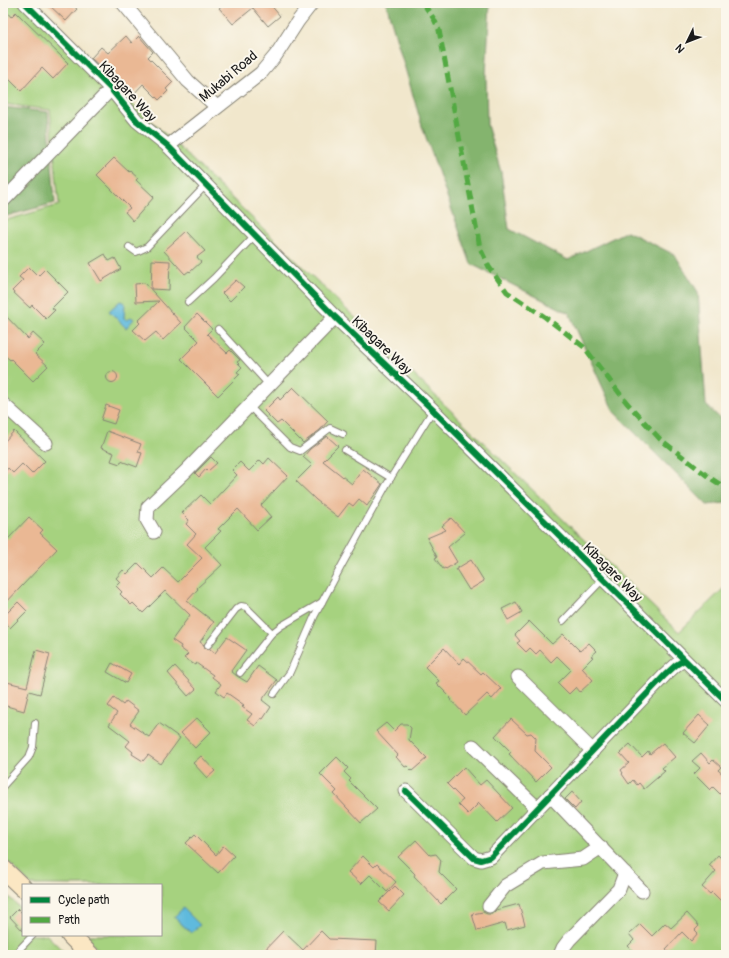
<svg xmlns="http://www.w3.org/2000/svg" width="729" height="958" font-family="Pangolin,sans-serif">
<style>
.green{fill:#a6d27f;stroke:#61774e}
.forest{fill:#84b46e;stroke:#506845}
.water{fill:#5fbadd;stroke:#3e6b7c}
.building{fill:#eab894}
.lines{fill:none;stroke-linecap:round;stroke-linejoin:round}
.service-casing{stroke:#868274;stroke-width:8}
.minor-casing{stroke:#868274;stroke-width:15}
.secondary-casing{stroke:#868274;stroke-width:20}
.service{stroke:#fff;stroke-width:6}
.minor{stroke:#fff;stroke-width:13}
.secondary{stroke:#fbe7c3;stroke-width:18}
.quiet{stroke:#52a943;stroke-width:5;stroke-dasharray:10 5;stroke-linecap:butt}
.cycleway-casing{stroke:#fbf7ec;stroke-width:8}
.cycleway{stroke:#00873e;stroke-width:6}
.labels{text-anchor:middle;stroke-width:4;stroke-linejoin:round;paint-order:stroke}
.street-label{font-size:14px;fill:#1c1c1c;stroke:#fbf7ec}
</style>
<rect width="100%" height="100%" fill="#fbf7ec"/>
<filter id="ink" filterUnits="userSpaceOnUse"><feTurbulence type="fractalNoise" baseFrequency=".025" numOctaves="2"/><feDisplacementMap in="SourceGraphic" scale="8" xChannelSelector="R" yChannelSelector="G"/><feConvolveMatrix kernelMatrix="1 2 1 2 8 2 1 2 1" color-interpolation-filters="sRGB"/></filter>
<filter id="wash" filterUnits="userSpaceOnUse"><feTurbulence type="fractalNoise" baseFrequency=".012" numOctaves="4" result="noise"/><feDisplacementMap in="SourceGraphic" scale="16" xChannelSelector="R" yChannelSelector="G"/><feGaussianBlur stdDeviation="0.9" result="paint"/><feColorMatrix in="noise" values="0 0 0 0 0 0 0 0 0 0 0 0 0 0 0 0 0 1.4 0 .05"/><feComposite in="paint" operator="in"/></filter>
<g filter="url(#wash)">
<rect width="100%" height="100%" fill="#f1e7cc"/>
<!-- green -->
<g class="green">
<polygon points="3,3 24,3 178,146 679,632 726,586 726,955 103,955 83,935 161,935 161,885 31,885 3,857 3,221 59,205 50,110 3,104"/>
<polygon points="3,891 23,911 23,935 47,935 67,955 3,955"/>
</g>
<!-- forest -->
<g class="forest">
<polygon points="386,3 490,3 486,75 487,125 501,172 509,229 568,260 627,231 675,255 698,292 706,405 726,424 726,503 707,505 614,412 569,313 471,264 422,126"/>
<polygon points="3,107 48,112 55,203 3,217"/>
</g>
<!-- water -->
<g class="water">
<polygon points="120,301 125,303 124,318 128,320 131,317 134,319 126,328 109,311"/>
<polygon points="183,908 200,925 191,933 174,917"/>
</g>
<g id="blocks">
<!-- building -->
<g class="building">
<polygon points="47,3 70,3 77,9 66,21"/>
<polygon points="225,3 269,3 280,16 268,26 253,8 233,24 219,8"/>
<polygon points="3,7 11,17 16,12 68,63 53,79 42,68 21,91 3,73"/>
<polygon points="126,36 132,43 139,36 153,52 148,57 173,82 166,89 168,91 159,100 143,84 132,96 106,70 105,71 91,58 101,47 108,53"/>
<polygon points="114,158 129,172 130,171 138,178 136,180 154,197 133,221 125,212 130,208 97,175"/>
<polygon points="186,231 205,251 197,257 201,262 190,272 189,271 185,274 164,251"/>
<polygon points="105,254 109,261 115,258 121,269 101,281 90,263"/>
<polygon points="152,260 170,261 169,290 151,289"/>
<polygon points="29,267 38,276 45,269 68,292 52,308 55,310 46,319 32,305 30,308 12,291 23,280 19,277"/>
<polygon points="236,280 244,287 230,301 222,293"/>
<polygon points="145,283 181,323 163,340 156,332 145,341 133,330 140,323 138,321 159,301 136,302 135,284"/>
<polygon points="3,313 28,339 33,333 45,344 35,354 48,366 33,381 11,359 10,360 3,354"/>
<polygon points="197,314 212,329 207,334 227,353 230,350 240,360 237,362 242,367 237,372 240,374 218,396 181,359 199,341 185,327"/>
<circle cx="112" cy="377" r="5.5"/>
<polygon points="293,387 328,421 320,430 303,443 281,421 277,424 264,411 278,397 280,400"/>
<polygon points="106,405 119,410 114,424 101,420"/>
<polygon points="14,431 45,461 32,474 22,464 13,473 8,468 3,474 3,443"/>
<polygon points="107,431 141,444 138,452 142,453 137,467 121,461 120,464 111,461 114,453 101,448"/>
<polygon points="327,436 338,446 323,461 352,484 363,469 382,484 367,506 359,499 353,506 349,503 338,517 316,500 296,481 312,465 303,457 310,449"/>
<polygon points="211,457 217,463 208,471 206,469 199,477 195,473"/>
<polygon points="269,458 288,476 261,505 271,517 257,530 238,509 218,529 221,531 205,547 222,565 197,588 198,589 187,601 214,622 200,642 204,645 205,648 210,649 215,653 227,637 246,650 231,671 237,676 247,682 258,666 277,680 262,700 271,707 263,719 261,718 255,726 247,720 252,714 242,707 244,705 227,693 224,697 216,691 221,684 212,677 213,675 196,663 195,665 184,658 188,654 180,648 181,646 172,640 190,615 165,591 143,613 133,603 131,605 120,594 122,592 116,586 120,582 116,578 123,570 127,574 138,563 153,578 163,568 178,582 202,558 187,544 196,534 186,524 189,520 182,513 201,495 210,504 237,475 232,470 240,462 249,471 260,460 264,464"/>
<polygon points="29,517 43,530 40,533 57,549 3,606 3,535 8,539"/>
<polygon points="451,518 465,533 448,547 457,562 446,569 445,568 443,569 435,558 437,557 427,538 446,530 442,526"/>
<polygon points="471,560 484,581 469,590 456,569"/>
<polygon points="18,602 27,611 10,628 3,620 3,617"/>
<polygon points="516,602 522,612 508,620 502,609"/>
<polygon points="529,621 552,644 563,634 580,651 589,643 597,651 591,656 593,657 582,668 593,680 580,692 576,687 569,694 558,683 571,670 557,656 551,662 540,650 536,654 530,648 526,652 517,643 520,641 515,635"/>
<polygon points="444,648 459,664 464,658 481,674 483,672 501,689 492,699 487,694 465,715 449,698 450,697 436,683 439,681 425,667"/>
<polygon points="36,650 50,654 40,694 29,691 24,711 3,705 3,681 27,687"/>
<polygon points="112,663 131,674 126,683 107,672"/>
<polygon points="175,666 196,689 188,696 168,673"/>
<polygon points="114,698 123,705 126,701 139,711 130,724 149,737 159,723 180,738 161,764 148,755 143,761 132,754 133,752 126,746 130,741 109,725 117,713 108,706"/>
<polygon points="699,715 710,725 695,743 683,733"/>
<polygon points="197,718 211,732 195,748 181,733"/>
<polygon points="511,719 527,734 531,733 536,738 535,751 551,767 536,782 509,754 511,752 495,736"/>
<polygon points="386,723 394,731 401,724 407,724 411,728 409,740 427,758 412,771 407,766 405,767 396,757 398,755 376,731"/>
<polygon points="663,743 675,757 662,768 665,771 644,789 639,783 637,785 633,780 629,784 622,774 623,773 621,770 629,763 620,753 630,744 642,757 648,751 650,754"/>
<polygon points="701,753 710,763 713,760 721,767 718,770 726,777 726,800 713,787 710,790 694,774 700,768 692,761"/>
<polygon points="201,756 215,771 207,778 193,763"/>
<polygon points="337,757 348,768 344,772 351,779 349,781 377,809 361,823 334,794 337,791 320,774"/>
<polygon points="464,767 480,785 486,780 512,808 497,822 479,803 468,814 458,804 463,800 447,784"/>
<polygon points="572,792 581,802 575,809 565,799"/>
<polygon points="195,834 216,855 223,846 234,856 218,873 186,843"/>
<polygon points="416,840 430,855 436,854 441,860 439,872 456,889 441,904 414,876 415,874 398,857"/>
<polygon points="718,855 725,862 726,861 726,906 712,892 710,894 702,887 716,871 709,865"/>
<polygon points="363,856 374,867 377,864 396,882 387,892 370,875 361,884 348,872"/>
<polygon points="395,886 404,895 389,911 379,902"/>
<polygon points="519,904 525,925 507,930 505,923 477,931 472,914 483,912 487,914 492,914 496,910"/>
<polygon points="18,909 23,914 23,931 10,917"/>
<polygon points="687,913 699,926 695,930 698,933 691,941 682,932 666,949 672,955 636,955 628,946 634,940 629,934 640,924 652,936 665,923 671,928"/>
<polygon points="283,931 303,950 321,931 329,939 377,941 376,955 337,954 336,955 260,955"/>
</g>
</g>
</g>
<g filter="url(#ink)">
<use href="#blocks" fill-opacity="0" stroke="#868274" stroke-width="1"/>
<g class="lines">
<!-- service casing -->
<g class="service-casing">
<g id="service">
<polyline points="129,247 136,252 147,247 206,185"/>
<polyline points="188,302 214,278 255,235"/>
<polyline points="218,329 269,385"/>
<polyline points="249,406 290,447 300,451 330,428 343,434"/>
<polyline points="345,450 391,478"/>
<polyline points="563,621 603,579"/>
<polyline points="208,645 236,609 241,606 246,607 272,633"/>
<polyline points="240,673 272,633 281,626 322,602"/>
<polyline points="274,694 290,672 315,615 343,563 387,484 433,410"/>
<polyline points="3,786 29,757 33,747 35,723"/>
<polyline points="14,955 33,935"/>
</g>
</g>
<!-- minor casing -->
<g class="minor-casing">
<g id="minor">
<polyline points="25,3 111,89 137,121 168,146 335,317 433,410 726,701"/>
<polyline points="123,3 188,81 217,107"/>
<polyline points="168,146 261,73 276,55 298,21 312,3"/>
<polyline points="3,201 111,89"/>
<polyline points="3,404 46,443"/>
<polyline points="154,532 147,520 148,507 186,471 335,317"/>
<polyline points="518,677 593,751"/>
<polyline points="473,746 537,808"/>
<polyline points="406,791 474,858 481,860 491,857 665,675 676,665 684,660"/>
<polyline points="550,795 642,891"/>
<polyline points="489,906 505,886 543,863 583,859 601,847"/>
<polyline points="560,955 563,948 569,940 619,889 625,873"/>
</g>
</g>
<!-- secondary casing -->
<g class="secondary-casing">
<g id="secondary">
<polyline points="3,869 23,888"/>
<polyline points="70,935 90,955"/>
</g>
</g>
<!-- service -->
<use href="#service" class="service"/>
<!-- minor -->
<use href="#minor" class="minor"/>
<!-- secondary -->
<use href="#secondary" class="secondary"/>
<!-- quiet -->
<polyline class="quiet" points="423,3 434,19 439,30 480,248 489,267 507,292 545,317 584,347 627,403 660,439 710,478 726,488"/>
<!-- cycleway casing -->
<g class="cycleway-casing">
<g id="cycleway">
<polyline points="25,3 111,89 137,121 168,146 335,317 433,410 726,701"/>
<polyline points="406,791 474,858 481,860 491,857 665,675 676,665 684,660"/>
</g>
</g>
<!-- cycleway -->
<use href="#cycleway" class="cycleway"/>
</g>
</g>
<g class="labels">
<!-- street labels -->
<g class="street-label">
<text transform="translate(228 76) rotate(-40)" y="5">Mukabi Road</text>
<text transform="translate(128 91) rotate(47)" y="5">Kibagare Way</text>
<text transform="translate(382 345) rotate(44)" y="5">Kibagare Way</text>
<text transform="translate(613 572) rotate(45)" y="5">Kibagare Way</text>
</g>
</g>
<!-- margin -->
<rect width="729" height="958" fill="none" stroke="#fbf7ec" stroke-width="16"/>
<!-- legend -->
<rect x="22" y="884" width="140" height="52" fill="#fbf7ec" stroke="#a29f99"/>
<rect x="30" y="897" width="20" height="6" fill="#00873e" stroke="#a29f99"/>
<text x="58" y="904" font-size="12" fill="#1c1c1c">Cycle path</text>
<rect x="30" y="917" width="20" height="6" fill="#52a943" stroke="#a29f99"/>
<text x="58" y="924" font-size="12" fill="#1c1c1c">Path</text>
<!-- north arrow -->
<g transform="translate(687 42) rotate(227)" stroke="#fbf7ec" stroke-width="3" paint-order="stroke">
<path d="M0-3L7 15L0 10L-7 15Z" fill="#1c1c1c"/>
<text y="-6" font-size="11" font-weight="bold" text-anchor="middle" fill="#1c1c1c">N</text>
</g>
</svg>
